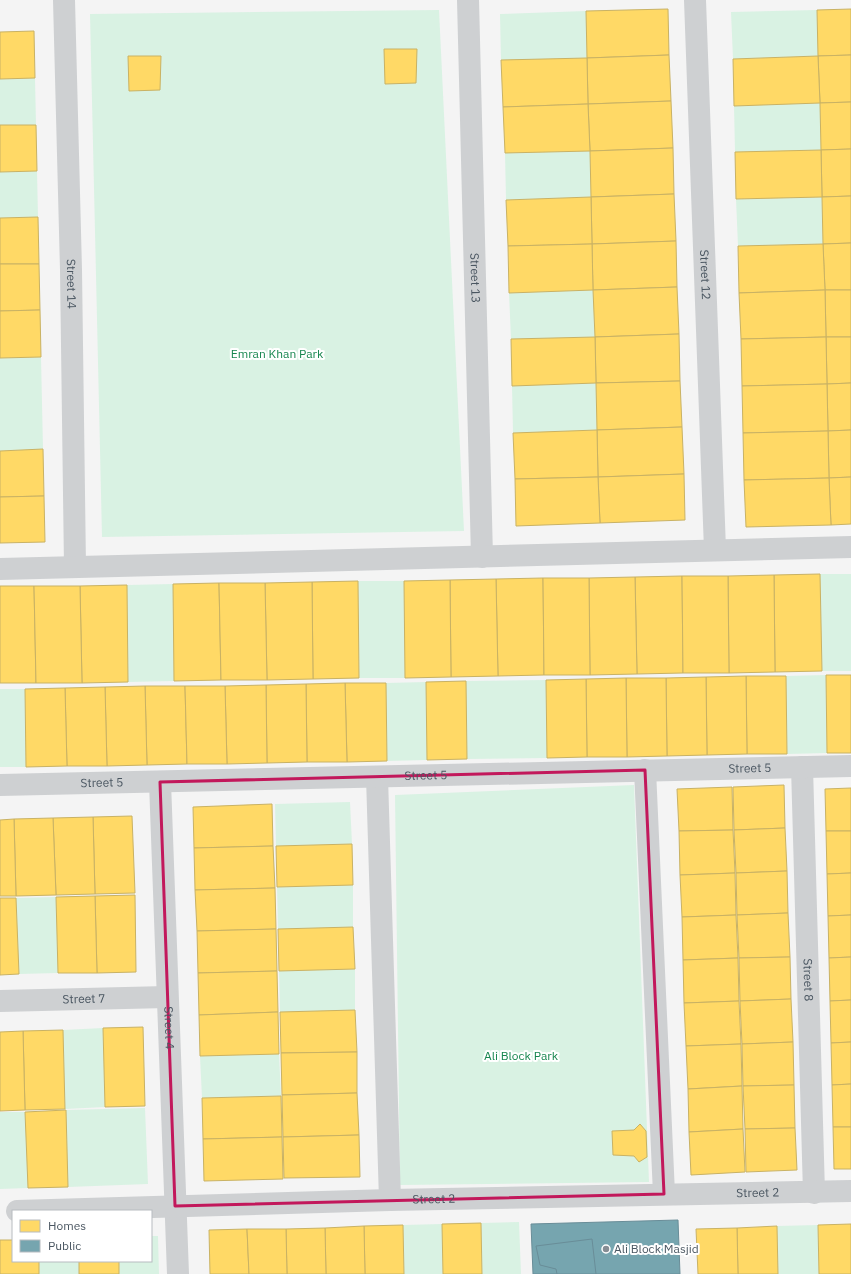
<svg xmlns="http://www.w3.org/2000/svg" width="851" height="1274" font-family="'IBM Plex Sans',sans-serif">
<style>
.green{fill:#d9f2e3}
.homes{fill:#ffd966;stroke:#c9b264}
.public{fill:#76a5af;stroke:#698d98}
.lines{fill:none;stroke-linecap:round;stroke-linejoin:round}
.minor{stroke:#ced0d2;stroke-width:22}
.marked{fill:none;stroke:#c2185b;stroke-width:3;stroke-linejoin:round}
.poi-dot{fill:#868d94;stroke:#fff;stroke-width:1.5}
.labels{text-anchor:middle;stroke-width:4;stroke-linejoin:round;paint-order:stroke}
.street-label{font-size:12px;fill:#4a5661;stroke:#fff}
.park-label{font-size:12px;fill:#17864f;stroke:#fff}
.poi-label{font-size:12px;fill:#4a5661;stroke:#fff;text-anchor:start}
</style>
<rect width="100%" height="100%" fill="#f4f4f4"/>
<!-- green -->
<g class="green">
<polygon points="439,10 464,531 102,537 90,14"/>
<polygon points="817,10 818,56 733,59 731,12"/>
<polygon points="586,11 587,58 501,60 500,14"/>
<polygon points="35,78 36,125 0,125 0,79"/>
<polygon points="820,103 821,150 735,152 734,106"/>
<polygon points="590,151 591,197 506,200 505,153"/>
<polygon points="37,171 38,217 0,218 0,172"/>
<polygon points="822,197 823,244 738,246 736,199"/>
<polygon points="593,290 595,337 511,339 509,293"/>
<polygon points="41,357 43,449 0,451 0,358"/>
<polygon points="596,383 597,430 513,433 512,386"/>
<polygon points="820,574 851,574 851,671 822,671"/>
<polygon points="358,581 404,581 405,678 359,678"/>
<polygon points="173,584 174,681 128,682 127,585"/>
<polygon points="826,675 827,753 787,754 786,676"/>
<polygon points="546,680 547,758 467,759 466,681"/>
<polygon points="426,682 427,760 387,761 386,683"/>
<polygon points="0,689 25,689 26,767 0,767"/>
<polygon points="634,785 649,1182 400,1185 395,795"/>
<polygon points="350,802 352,844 276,846 275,804"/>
<polygon points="353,885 353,927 278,929 277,887"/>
<polygon points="56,897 58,973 19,974 16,898"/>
<polygon points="355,969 355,1010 280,1012 279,971"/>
<polygon points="103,1028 105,1107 65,1109 63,1030"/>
<polygon points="279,1054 281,1096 202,1098 200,1056"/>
<polygon points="145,1108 148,1184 68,1187 66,1110"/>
<polygon points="0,1112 25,1112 28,1188 0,1189"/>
<polygon points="519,1222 521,1274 482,1274 481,1223"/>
<polygon points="442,1224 443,1274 404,1274 403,1225"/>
<polygon points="818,1225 819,1274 778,1274 777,1226"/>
<polygon points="151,1236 158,1236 159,1274 119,1274 119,1261 151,1261"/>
<rect x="39" y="1261" width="40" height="13"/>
</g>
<!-- homes -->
<g class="homes">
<polygon points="668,9 669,55 587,58 586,11"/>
<polygon points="851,9 851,55 818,56 817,10"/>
<polygon points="34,31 35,78 0,79 0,32"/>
<polygon points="384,49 417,49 416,83 385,84"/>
<polygon points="669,55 671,101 588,104 587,58"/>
<polygon points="851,55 851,102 820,103 818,56"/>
<polygon points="128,56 161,56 160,90 129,91"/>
<polygon points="818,56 820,103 734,106 733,59"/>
<polygon points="587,58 588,104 503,107 501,60"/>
<polygon points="671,101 673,148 590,151 588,104"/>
<polygon points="851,102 851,149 821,150 820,103"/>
<polygon points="588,104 590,151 505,153 503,107"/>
<polygon points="0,125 36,125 37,171 0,172"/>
<polygon points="673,148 674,194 591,197 590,151"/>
<polygon points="851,149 851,196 822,197 821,150"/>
<polygon points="821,150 822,197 736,199 735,152"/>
<polygon points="674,194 676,241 592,244 591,197"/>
<polygon points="851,196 851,243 823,244 822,197"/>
<polygon points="591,197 592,244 508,246 506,200"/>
<polygon points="38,217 39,264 0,264 0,218"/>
<polygon points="676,241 677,287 593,290 592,244"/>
<polygon points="851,243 851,290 825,290 823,244"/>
<polygon points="592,244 593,290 509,293 508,246"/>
<polygon points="823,244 825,290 739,293 738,246"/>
<polygon points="0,264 39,264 40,310 0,311"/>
<polygon points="677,287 679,334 595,337 593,290"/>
<polygon points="825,290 851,290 851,337 826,337"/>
<polygon points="825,290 826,337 741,339 739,293"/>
<polygon points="40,310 41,357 0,358 0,311"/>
<polygon points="679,334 680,381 596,383 595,337"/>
<polygon points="595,337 596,383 512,386 511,339"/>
<polygon points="826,337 851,337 851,383 827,384"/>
<polygon points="826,337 827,384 742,386 741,339"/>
<polygon points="680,381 682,427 597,430 596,383"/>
<polygon points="851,383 851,430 828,431 827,384"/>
<polygon points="827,384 828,431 743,433 742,386"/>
<polygon points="682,427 684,474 598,477 597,430"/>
<polygon points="597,430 598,477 515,479 513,433"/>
<polygon points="851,430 851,477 829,478 828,431"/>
<polygon points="828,431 829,478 744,480 743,433"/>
<polygon points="43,449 44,496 0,497 0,451"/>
<polygon points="684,474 685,520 600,523 598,477"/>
<polygon points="598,477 600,523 516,526 515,479"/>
<polygon points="851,477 851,524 831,525 829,478"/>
<polygon points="829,478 831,525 746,527 744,480"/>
<polygon points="44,496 45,542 0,543 0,497"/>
<polygon points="820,574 822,671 775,672 774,575"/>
<polygon points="774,575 775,672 729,673 728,576"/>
<polygon points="682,576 683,673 637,674 635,577"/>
<polygon points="682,576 728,576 729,673 683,673"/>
<polygon points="635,577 637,674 590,675 589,578"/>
<polygon points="543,578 544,675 498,676 496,579"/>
<polygon points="543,578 589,578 590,675 544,675"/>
<polygon points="496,579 498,676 451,677 450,580"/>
<polygon points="450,580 451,677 405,678 404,581"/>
<polygon points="358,581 359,678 313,679 312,582"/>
<polygon points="312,582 313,679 267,680 265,583"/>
<polygon points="219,583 221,680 174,681 173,584"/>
<polygon points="219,583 265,583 267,680 221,680"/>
<polygon points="127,585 128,682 82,683 80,586"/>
<polygon points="0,586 34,586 36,683 0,683"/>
<polygon points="34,586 80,586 82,683 36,683"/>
<polygon points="826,675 851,675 851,753 827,753"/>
<polygon points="746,676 786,676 787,754 747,754"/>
<polygon points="746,676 747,754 707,755 706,677"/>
<polygon points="706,677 707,755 667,756 666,678"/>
<polygon points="626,678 666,678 667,756 627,757"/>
<polygon points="626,678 627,757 587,757 586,679"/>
<polygon points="586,679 587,757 547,758 546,680"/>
<polygon points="466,681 467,759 427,760 426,682"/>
<polygon points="345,683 386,683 387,761 347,762"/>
<polygon points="345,683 347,762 307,762 306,684"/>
<polygon points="306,684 307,762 267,763 266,685"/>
<polygon points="266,685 267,763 227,764 225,686"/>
<polygon points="145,686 185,686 187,764 147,765"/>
<polygon points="145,686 147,765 107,766 105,687"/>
<polygon points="185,686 225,686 227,764 187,764"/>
<polygon points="105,687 107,766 67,766 65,688"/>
<polygon points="65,688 67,766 26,767 25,689"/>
<polygon points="784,785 785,828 734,830 733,787"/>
<polygon points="732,787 733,830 679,831 677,789"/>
<polygon points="851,788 851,831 826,831 825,789"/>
<polygon points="272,804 273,846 194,848 193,807"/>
<polygon points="132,816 135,893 95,894 93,817"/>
<polygon points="93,817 95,894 56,895 53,818"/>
<polygon points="53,818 56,895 16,896 14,819"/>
<polygon points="14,819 16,896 0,896 0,820"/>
<polygon points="785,828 787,871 736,873 734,830"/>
<polygon points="733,830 735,873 680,875 679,831"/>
<polygon points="826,831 851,831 851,873 827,874"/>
<polygon points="352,844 353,885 277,887 276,846"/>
<polygon points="273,846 275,888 195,890 194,848"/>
<polygon points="787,871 788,913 737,915 736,873"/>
<polygon points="735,873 736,915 682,917 680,875"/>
<polygon points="851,873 851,915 828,916 827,874"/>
<polygon points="275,888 276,929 197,931 195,890"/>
<polygon points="135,895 136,972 97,973 95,896"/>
<polygon points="95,896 97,973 58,973 56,897"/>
<polygon points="0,898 16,898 19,974 0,975"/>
<polygon points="788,913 790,957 739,958 737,915"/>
<polygon points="736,915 738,958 683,960 682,917"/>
<polygon points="851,915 851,957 829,958 828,916"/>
<polygon points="353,927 355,969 279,971 278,929"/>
<polygon points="276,929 277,971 198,973 197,931"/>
<polygon points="790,957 791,999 740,1001 739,958"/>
<polygon points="851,957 851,1000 830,1001 829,958"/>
<polygon points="738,958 739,1001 684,1003 683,960"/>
<polygon points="277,971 278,1012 199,1015 198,973"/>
<polygon points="791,999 793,1042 742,1044 740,1001"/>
<polygon points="851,1000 851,1042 831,1043 830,1001"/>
<polygon points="739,1001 741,1044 686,1046 684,1003"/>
<polygon points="355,1010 357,1052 281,1053 280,1012"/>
<polygon points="278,1012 279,1054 200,1056 199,1015"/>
<polygon points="143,1027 145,1106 105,1107 103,1028"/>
<polygon points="63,1030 65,1109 25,1110 23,1031"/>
<polygon points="23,1031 25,1110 0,1111 0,1032"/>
<polygon points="793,1042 794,1085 743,1086 742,1044"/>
<polygon points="851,1042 851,1084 832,1085 831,1043"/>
<polygon points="741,1044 742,1086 688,1089 686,1046"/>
<polygon points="357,1052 357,1093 282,1095 281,1053"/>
<polygon points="851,1084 851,1127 833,1127 832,1085"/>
<polygon points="794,1085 795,1128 745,1129 743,1086"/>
<polygon points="742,1086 743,1129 689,1132 688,1089"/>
<polygon points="357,1093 359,1135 283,1137 282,1095"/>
<polygon points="281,1096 282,1137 203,1139 202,1098"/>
<polygon points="66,1110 68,1187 28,1188 25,1112"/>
<polygon points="640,1124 646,1131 647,1157 639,1162 634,1156 613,1155 612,1131 634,1130"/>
<polygon points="833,1127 851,1127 851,1169 834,1169"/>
<polygon points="795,1128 797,1170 746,1172 745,1129"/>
<polygon points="743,1129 745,1172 691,1175 689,1132"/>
<polygon points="359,1135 360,1177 284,1178 283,1137"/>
<polygon points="282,1137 283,1179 204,1181 203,1139"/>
<polygon points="481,1223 482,1274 443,1274 442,1224"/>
<polygon points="851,1224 851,1274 819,1274 818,1225"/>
<polygon points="403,1225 404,1274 365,1274 364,1226"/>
<polygon points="364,1226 365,1274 326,1274 325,1228"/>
<polygon points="777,1226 778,1274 738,1274 737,1228"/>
<polygon points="325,1228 326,1274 287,1274 286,1229"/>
<polygon points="737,1228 738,1274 698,1274 696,1229"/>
<polygon points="247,1229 249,1274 210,1274 209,1230"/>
<polygon points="247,1229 286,1229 287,1274 249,1274"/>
<polygon points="0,1240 13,1240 13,1261 39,1261 39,1274 0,1274"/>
<rect x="79" y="1261" width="40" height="13"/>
</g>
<!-- public -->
<g class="public">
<polygon points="678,1220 680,1274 533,1274 531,1224"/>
<polygon points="592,1239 596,1274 557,1274 556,1269 540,1265 536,1246"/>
</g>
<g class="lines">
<!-- minor -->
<g class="minor">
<path id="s1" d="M64 0 71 270 75 567"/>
<path id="s2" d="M468 0 482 557"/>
<path id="s3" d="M695 0 715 550"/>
<polyline points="0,569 851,547"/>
<path id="s4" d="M802 767 814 1193"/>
<polyline points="645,770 664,1194"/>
<polyline points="377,777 390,1200"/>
<path id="s5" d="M160 782 178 1274"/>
<path id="s6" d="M0 785 851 766"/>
<path id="s7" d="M0 1001 167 997"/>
<path id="s8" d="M17 1211 390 1200 851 1191"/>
</g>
</g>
<!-- marked area -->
<path class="marked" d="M645 770 664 1194 175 1206 160 782Z"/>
<!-- markers -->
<circle class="poi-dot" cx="606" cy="1249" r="4"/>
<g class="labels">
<!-- street labels -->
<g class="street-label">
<text dy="4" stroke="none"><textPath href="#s3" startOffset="275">Street 12</textPath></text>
<text dy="4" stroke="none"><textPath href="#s2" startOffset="278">Street 13</textPath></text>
<text dy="4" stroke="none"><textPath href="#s1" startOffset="284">Street 14</textPath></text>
<text dy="4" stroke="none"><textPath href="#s6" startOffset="750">Street 5</textPath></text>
<text dy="4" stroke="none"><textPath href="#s6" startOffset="426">Street 5</textPath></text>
<text dy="4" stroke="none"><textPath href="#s6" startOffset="102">Street 5</textPath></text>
<text dy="4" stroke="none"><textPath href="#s4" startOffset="213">Street 8</textPath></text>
<text dy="4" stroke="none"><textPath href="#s7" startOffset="84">Street 7</textPath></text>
<text dy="4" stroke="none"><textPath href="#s5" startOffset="246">Street 4</textPath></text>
<text dy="4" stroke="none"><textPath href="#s8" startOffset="741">Street 2</textPath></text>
<text dy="4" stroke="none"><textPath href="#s8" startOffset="417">Street 2</textPath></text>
</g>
<!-- park labels -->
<g class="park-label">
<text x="277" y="358">Emran Khan Park</text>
<text x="521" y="1060">Ali Block Park</text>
</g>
<!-- poi labels -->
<g class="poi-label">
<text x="614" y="1253">Ali Block Masjid</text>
</g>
</g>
<!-- legend -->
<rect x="12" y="1210" width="140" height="52" fill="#ffffff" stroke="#b7bbc0"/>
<rect x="20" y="1220" width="20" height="12" fill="#ffd966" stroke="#b7bbc0"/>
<text x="48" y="1230" font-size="12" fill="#4a5661">Homes</text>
<rect x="20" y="1240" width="20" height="12" fill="#76a5af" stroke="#b7bbc0"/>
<text x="48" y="1250" font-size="12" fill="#4a5661">Public</text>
</svg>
